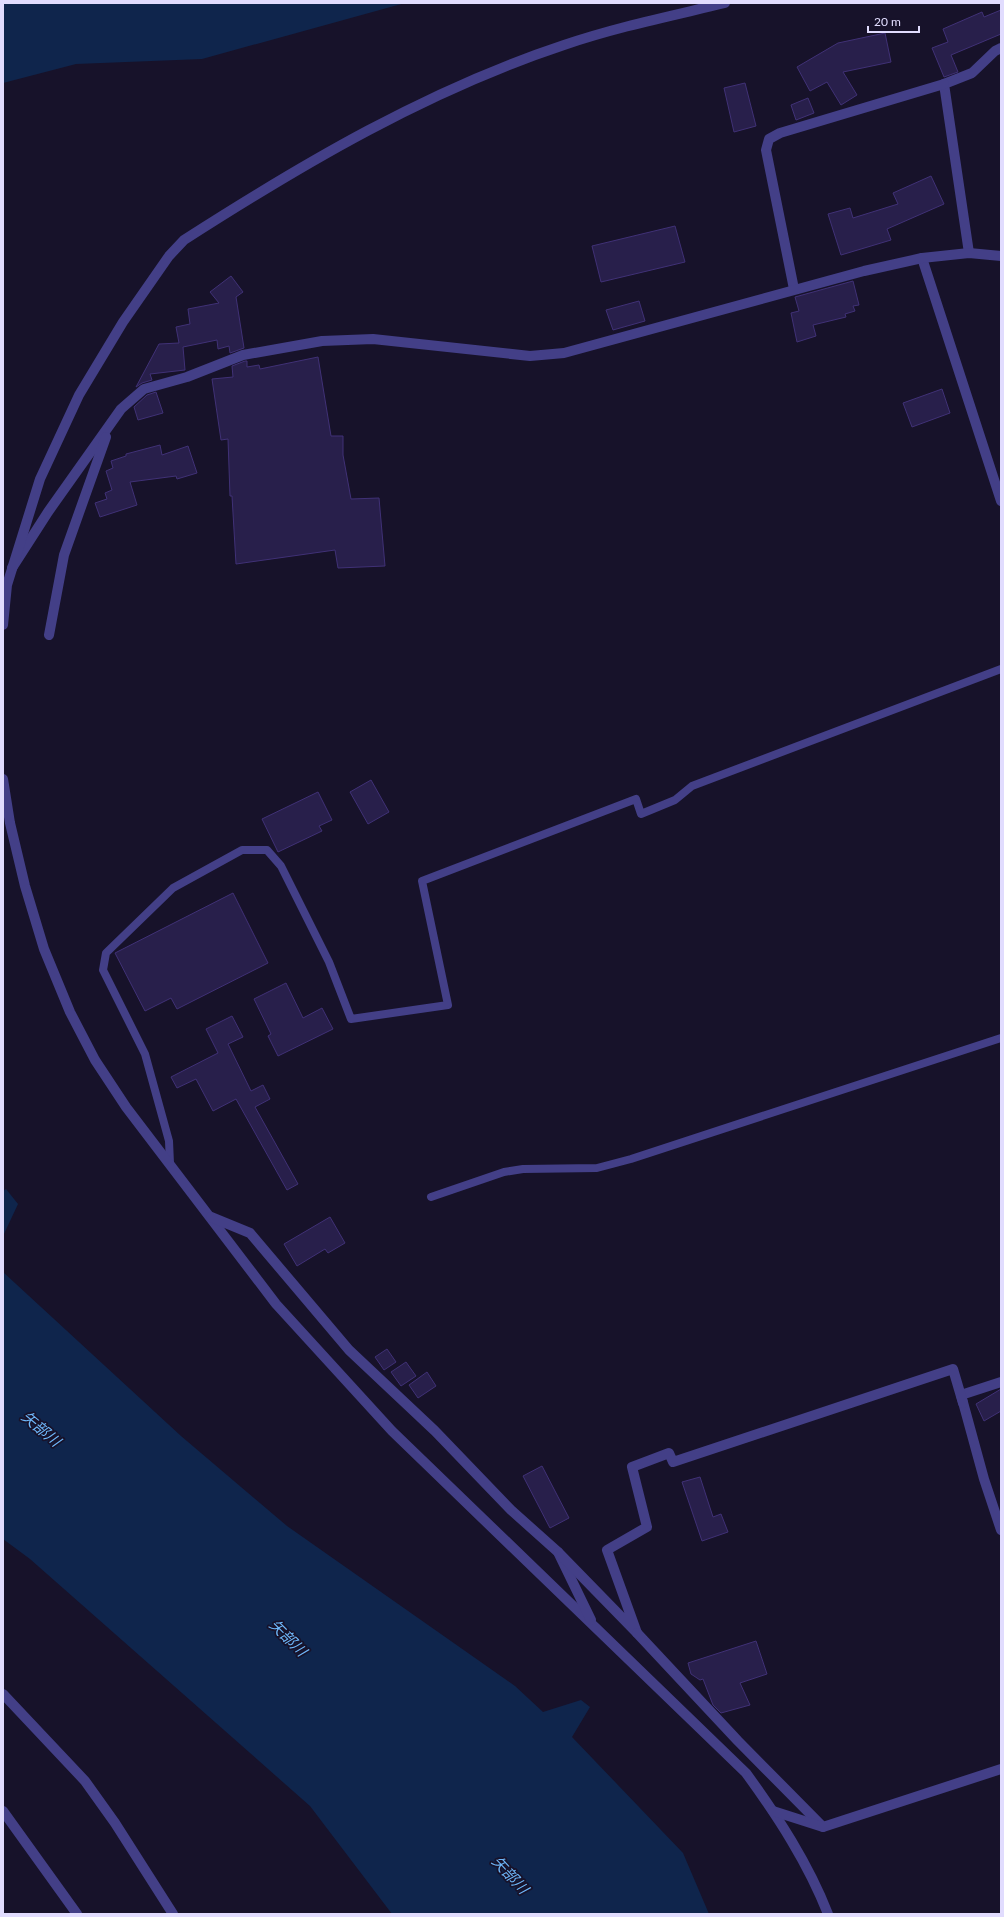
<svg xmlns="http://www.w3.org/2000/svg" width="1004" height="1917" font-family="Lato,'Noto Sans JP',sans-serif">
<style>
.water{fill:#0f254c}
.building{fill:#281f4b;stroke:#403176}
.lines{fill:none;stroke-linecap:round;stroke-linejoin:round}
.service{stroke:#433f87;stroke-width:8}
.minor{stroke:#433f87;stroke-width:10}
.labels{text-anchor:middle;stroke-width:3.5;stroke-linejoin:round;paint-order:stroke}
.water-label{font-size:15px;font-style:italic;fill:#6eb7fa;stroke:#17122a}
</style>
<rect width="100%" height="100%" fill="#17122a"/>
<!-- water -->
<g class="water">
<polygon points="3,3 405,3 202,59 76,64 3,83"/>
<polygon points="6,1189 18,1204 3,1236 3,1191"/>
<polygon points="3,1272 181,1436 287,1526 515,1686 543,1712 581,1700 590,1707 572,1737 683,1853 709,1914 392,1914 310,1806 30,1559 3,1539"/>
</g>
<!-- building -->
<g class="building">
<polygon points="1001,10 1001,34 951,55 958,72 944,77 932,48 948,42 943,29 982,12 984,17"/>
<polygon points="885,33 891,62 843,72 857,95 841,105 827,82 810,91 797,67 838,43"/>
<polygon points="745,83 756,126 734,132 724,88"/>
<polygon points="808,98 814,113 796,120 791,105"/>
<polygon points="931,176 944,204 887,229 891,240 841,255 828,214 850,208 853,218 898,204 893,193"/>
<polygon points="675,226 685,262 601,282 592,246"/>
<polygon points="231,276 243,292 236,297 244,348 230,353 229,346 218,349 217,340 183,347 185,370 150,374 152,380 142,383 136,387 159,344 179,343 176,327 190,324 188,309 219,303 210,292"/>
<polygon points="853,281 859,305 853,306 855,311 845,314 846,317 813,325 816,336 797,342 791,313 799,311 795,297"/>
<polygon points="639,301 645,321 613,330 606,310"/>
<polygon points="318,357 331,436 343,436 343,455 351,499 379,498 385,566 338,568 335,550 236,564 232,496 230,496 228,439 221,440 212,379 233,377 232,366 245,361 247,361 247,367 259,365 260,369"/>
<polygon points="942,389 950,413 912,427 903,403"/>
<polygon points="156,392 163,413 138,420 134,407 147,395"/>
<polygon points="160,445 162,455 188,446 197,473 177,479 176,476 130,482 137,505 100,517 95,503 107,499 105,493 112,490 106,471 113,468 111,461 126,456 126,454"/>
<polygon points="371,780 389,812 368,824 350,792"/>
<polygon points="318,792 332,820 319,826 322,831 278,852 262,819"/>
<polygon points="233,893 268,963 177,1009 171,998 145,1011 115,953"/>
<polygon points="286,983 303,1018 322,1008 333,1029 278,1056 268,1036 271,1034 254,999"/>
<polygon points="232,1016 243,1037 228,1044 251,1091 263,1085 270,1099 255,1107 298,1184 287,1190 236,1099 213,1111 196,1079 177,1088 171,1077 218,1053 206,1029"/>
<polygon points="330,1217 345,1243 328,1253 325,1249 297,1266 284,1244"/>
<polygon points="387,1349 396,1362 384,1370 375,1357"/>
<polygon points="406,1362 416,1376 401,1386 391,1372"/>
<polygon points="427,1372 436,1386 418,1398 409,1385"/>
<polygon points="1001,1389 1001,1411 984,1421 976,1404"/>
<polygon points="542,1466 569,1518 550,1528 523,1476"/>
<polygon points="700,1477 713,1517 721,1514 728,1532 702,1541 682,1482"/>
<polygon points="756,1641 767,1674 740,1683 750,1705 721,1713 713,1705 703,1679 700,1680 691,1674 688,1663"/>
</g>
<g class="lines">
<!-- service -->
<g class="service">
<polyline points="170,1164 169,1141 145,1054 103,970 106,953 173,888 242,850 267,850 281,866 329,962 351,1019 448,1005 422,881 636,799 641,814 675,800 692,786 1001,669"/>
<polyline points="431,1197 504,1172 523,1169 597,1168 631,1159 1001,1038"/>
</g>
<!-- minor -->
<g class="minor">
<polyline points="969,253 944,84 972,73 995,51 1001,48"/>
<polyline points="922,258 1001,501"/>
<polyline points="794,289 766,150 769,139 780,133 944,84"/>
<polyline points="12,568 48,512 121,409 144,389 187,377 243,355 322,341 373,339 530,356 564,353 864,271 922,258 969,253 1001,256"/>
<path d="M3 625 7 585 40 479 79 395 123 322 169 256 184 240C304 163 428 90 564 45 617 27 671 16 725 3"/>
<polyline points="49,635 64,555 106,437"/>
<path d="M3 779 10 823 25 886 44 949 70 1012 95 1060 126 1107 276 1304 392 1431 746 1773C778 1817 808 1863 828 1914"/>
<polyline points="211,1217 250,1233 349,1350 435,1431 511,1510 558,1552 591,1620"/>
<polyline points="1001,1382 961,1395 984,1479 1001,1530"/>
<polyline points="558,1552 637,1633 607,1550 647,1527 632,1467 669,1453 673,1462 953,1369 963,1403"/>
<polyline points="637,1633 738,1741 823,1827"/>
<polyline points="3,1694 85,1781 115,1823 173,1914"/>
<polyline points="3,1811 77,1914"/>
<polyline points="773,1811 823,1827 1001,1769"/>
</g>
</g>
<g class="labels">
<!-- water labels -->
<g class="water-label">
<text transform="translate(41 1429) rotate(40)" y="5">矢部川</text>
<text transform="translate(288 1638) rotate(45)" y="5">矢部川</text>
<text transform="translate(510 1875) rotate(47)" y="5">矢部川</text>
</g>
</g>
<!-- border -->
<rect width="1004" height="1917" fill="none" stroke="#e1dcfe" stroke-width="8"/>
<!-- scale -->
<path d="M868 26v6h51v-6" fill="none" stroke="#e1dcfe" stroke-width="2"/>
<text x="874" y="26" font-size="12" fill="#e1dcfe" stroke="#17122a" stroke-width="3" paint-order="stroke">20 m</text>
</svg>
